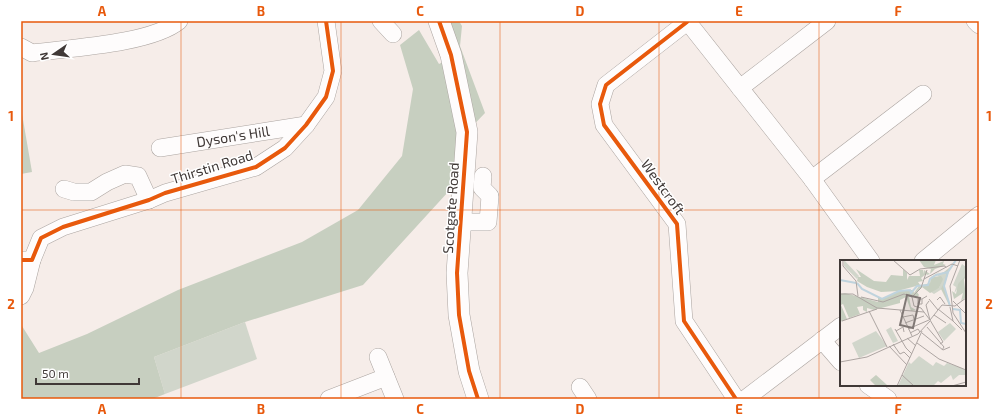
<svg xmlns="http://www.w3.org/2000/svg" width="1000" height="420" font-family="'Exo 2',sans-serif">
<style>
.green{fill:#d1d6cb}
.forest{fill:#c7cfc0}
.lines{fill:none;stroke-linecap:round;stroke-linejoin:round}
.minor-casing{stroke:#aba4a0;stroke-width:18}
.tertiary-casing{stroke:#aba4a0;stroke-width:22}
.minor{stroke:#fefcfc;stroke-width:17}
.tertiary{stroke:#fefcfc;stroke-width:21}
.cycleway-casing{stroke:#fff;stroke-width:6}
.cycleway{stroke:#e8590c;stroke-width:4}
.grid{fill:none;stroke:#e8590c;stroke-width:1;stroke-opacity:0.55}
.labels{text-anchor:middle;stroke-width:3;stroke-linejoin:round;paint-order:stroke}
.street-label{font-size:14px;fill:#403937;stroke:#fff}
.inset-river{fill:none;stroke:#bfd3dd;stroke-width:2}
.inset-road{fill:none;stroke:#ada5a2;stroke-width:1}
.view{fill:#807875;fill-opacity:0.15;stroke:#807875;stroke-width:2}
.inset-edge{fill:none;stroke:#403937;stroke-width:2}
.neatline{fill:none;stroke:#e8590c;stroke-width:1.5}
.grid-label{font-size:13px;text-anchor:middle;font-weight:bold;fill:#e8590c}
</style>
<rect width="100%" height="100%" fill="#f6ede9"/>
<!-- green -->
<polygon class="green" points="245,322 257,359 165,394 154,357"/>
<!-- forest -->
<g class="forest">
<polygon points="442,21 459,21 462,26 460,46 485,113 463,136 459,180 363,285 245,322 154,357 165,394 152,399 21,399 22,326 39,353 87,334 178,290 302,242 358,210 402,156 413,89 400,45 419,30 439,64 455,56"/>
<polygon points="21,108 32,172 21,174"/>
</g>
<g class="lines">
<!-- minor casing -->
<g class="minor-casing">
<g id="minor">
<polyline points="381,21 393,34"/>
<polyline points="687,21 812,179 871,261"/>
<polyline points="975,21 979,25"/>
<polyline points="687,22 606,85 600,104 604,125 677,224 684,321 736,399"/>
<path d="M21 47 32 53C69 48 151 44 179 21"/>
<polyline points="740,88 827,21"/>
<path id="s1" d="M160 148 306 125"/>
<polyline points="812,179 923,94"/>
<polyline points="64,189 74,192 91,192 107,182 125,174 138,176 149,200"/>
<polyline points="462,222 488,222 490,196 482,188 483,176"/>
<polyline points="21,260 32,260 41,238 63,227 149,200 165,193 256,167 285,148 306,125 326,97 333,71 326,21"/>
<polyline points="923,261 979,215"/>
<polyline points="21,296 25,288 32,260"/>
<polyline points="822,340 841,362"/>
<polyline points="378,357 395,399"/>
<polyline points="868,385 888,399"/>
<polyline points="580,387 588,399"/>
<polyline points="329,399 386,377"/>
<polyline points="745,399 841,326"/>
</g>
</g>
<!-- tertiary casing -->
<g class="tertiary-casing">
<polyline id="tertiary" points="439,21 451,55 467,132 457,273 459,315 469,371 478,399"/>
</g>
<!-- minor -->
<use href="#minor" class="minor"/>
<!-- tertiary -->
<use href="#tertiary" class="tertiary"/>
<!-- cycleway casing -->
<g class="cycleway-casing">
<g id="cycleway">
<polyline points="439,21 451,55 467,132 457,273 459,315 469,371 478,399"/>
<polyline points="687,22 606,85 600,104 604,125 677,224 684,321 736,399"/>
<polyline points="21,260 32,260 41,238 63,227 149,200 165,193 256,167 285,148 306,125 326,97 333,71 326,21"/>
</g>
</g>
<!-- cycleway -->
<use href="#cycleway" class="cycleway"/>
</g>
<!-- grid -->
<path class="grid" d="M181 21V399M341 21V399M500 21V399M659 21V399M819 21V399M21 210H979"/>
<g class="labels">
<!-- street labels -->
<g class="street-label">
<text dy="5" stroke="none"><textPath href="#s1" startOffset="74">Dyson's Hill</textPath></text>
<text transform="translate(212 167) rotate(-17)" y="5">Thirstin Road</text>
<text transform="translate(663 187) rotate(54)" y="5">Westcroft</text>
<text transform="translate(451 208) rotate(-86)" y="5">Scotgate Road</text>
</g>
</g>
<!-- overview -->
<g transform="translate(840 260)">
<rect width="126" height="126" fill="#f6ede9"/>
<path d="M4 0 19 16 17 19 4 6ZM122 4 126 7V15L114 34 116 27 113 25ZM104 12 107 16 102 29 94 34 91 32 94 30H89L99 20V26L95 29 99 28 102 19 97 15ZM110 63 116 69 104 81 98 72ZM51 67 58 81 53 83 46 70ZM36 71 47 86 19 98 12 83ZM79 96 93 106 96 102 104 106 107 103 122 108 126 111V115H119L113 120 111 115 101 123 98 121 93 126H58L69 102 71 104Z" fill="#d1d6cb"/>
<path d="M79 0H96L94 5 104 1 103 4 106 5 95 9 90 14 87 15 86 14 81 18 83 21 78 22 80 25 61 30H73L74 33 79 26 90 23 91 17 104 9 92 17 101 16 103 19 99 28 90 33 82 27 77 32 79 35 77 38 72 35 69 37 71 47 76 50 71 51 66 37 60 40V43L34 50 27 48V52L23 50V46L17 47 20 54 9 58 3 44 1 45 7 59 0 62V34L5 33 38 42V37L42 39 59 31 41 32 27 27 17 21 18 17H21L16 9 34 21 46 22 51 15 63 16V9L67 13V20L69 16H80L79 10H83V14L84 10 90 14 91 9 84 7ZM114 4 109 11 104 27 110 47 101 29 107 16 104 12ZM126 15 124 20 126 37 121 41 123 33 114 39 112 31 116 34 118 24ZM36 115 46 124 48 126H36L30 120Z" fill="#c7cfc0"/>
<path class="inset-river" d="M0 20 16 23M17 23 22 29 42 39 59 31 70 30 71 33 77 26 88 25 90 19 96 15 108 12M110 46 104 26 108 12 116 0M113 49 120 50 121 63 126 64"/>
<path class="inset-road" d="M3 0V6L16 21 18 36M53 0 70 15 80 9 105 6 106 8M120 0 110 26 113 53 126 73M87 10 81 28 72 37 74 46 81 48 90 60M84 19 112 4 118 6M0 34H13L37 48 84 52M21 37 43 42 64 34 72 37M82 39H78V44H82V39L87 36M89 39 98 50M97 40 100 37 105 44M89 41 86 45 90 60 103 82 100 84M113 41 126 54M110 47 113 61 122 70M98 49 113 61M60 50 72 76M29 51 47 87M94 55 106 63M63 57 73 55 74 59M90 60 102 45 115 46 126 38M2 61 37 49M65 63 84 56M87 67 104 87 102 90M55 69 66 88 72 94M68 69 89 60M56 71 63 67 64 72M70 73 78 69 80 72M82 73 103 90 110 87M67 78 76 86M77 83 99 99 126 110M53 84 60 94 64 92 70 98M49 86 67 105M0 102 27 97 78 74 90 61M62 115 74 126M57 126 82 71M112 126 126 122"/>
<path class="view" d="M67 35 80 38 73 68 60 65Z"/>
<rect width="126" height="126" class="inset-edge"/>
</g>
<!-- border -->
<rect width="1000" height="420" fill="none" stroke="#ffffff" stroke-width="44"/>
<!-- north arrow -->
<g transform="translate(54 54) rotate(257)" stroke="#ffffff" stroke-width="3" paint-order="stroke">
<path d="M0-3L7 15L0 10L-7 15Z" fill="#403937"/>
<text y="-6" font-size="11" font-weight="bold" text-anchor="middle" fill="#403937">N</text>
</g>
<!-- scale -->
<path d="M36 378v6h103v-6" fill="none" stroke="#403937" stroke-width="2"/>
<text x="42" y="378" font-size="12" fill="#403937" stroke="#ffffff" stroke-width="3" paint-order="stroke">50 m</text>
<rect x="22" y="22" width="956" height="376" class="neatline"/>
<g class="grid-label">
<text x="102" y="16">A</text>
<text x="261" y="16">B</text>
<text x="420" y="16">C</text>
<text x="580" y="16">D</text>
<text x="739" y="16">E</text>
<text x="898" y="16">F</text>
<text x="11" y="121">1</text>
<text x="989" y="121">1</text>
<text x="11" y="309">2</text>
<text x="989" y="309">2</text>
<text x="102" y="414">A</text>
<text x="261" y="414">B</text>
<text x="420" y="414">C</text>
<text x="580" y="414">D</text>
<text x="739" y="414">E</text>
<text x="898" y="414">F</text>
</g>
</svg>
